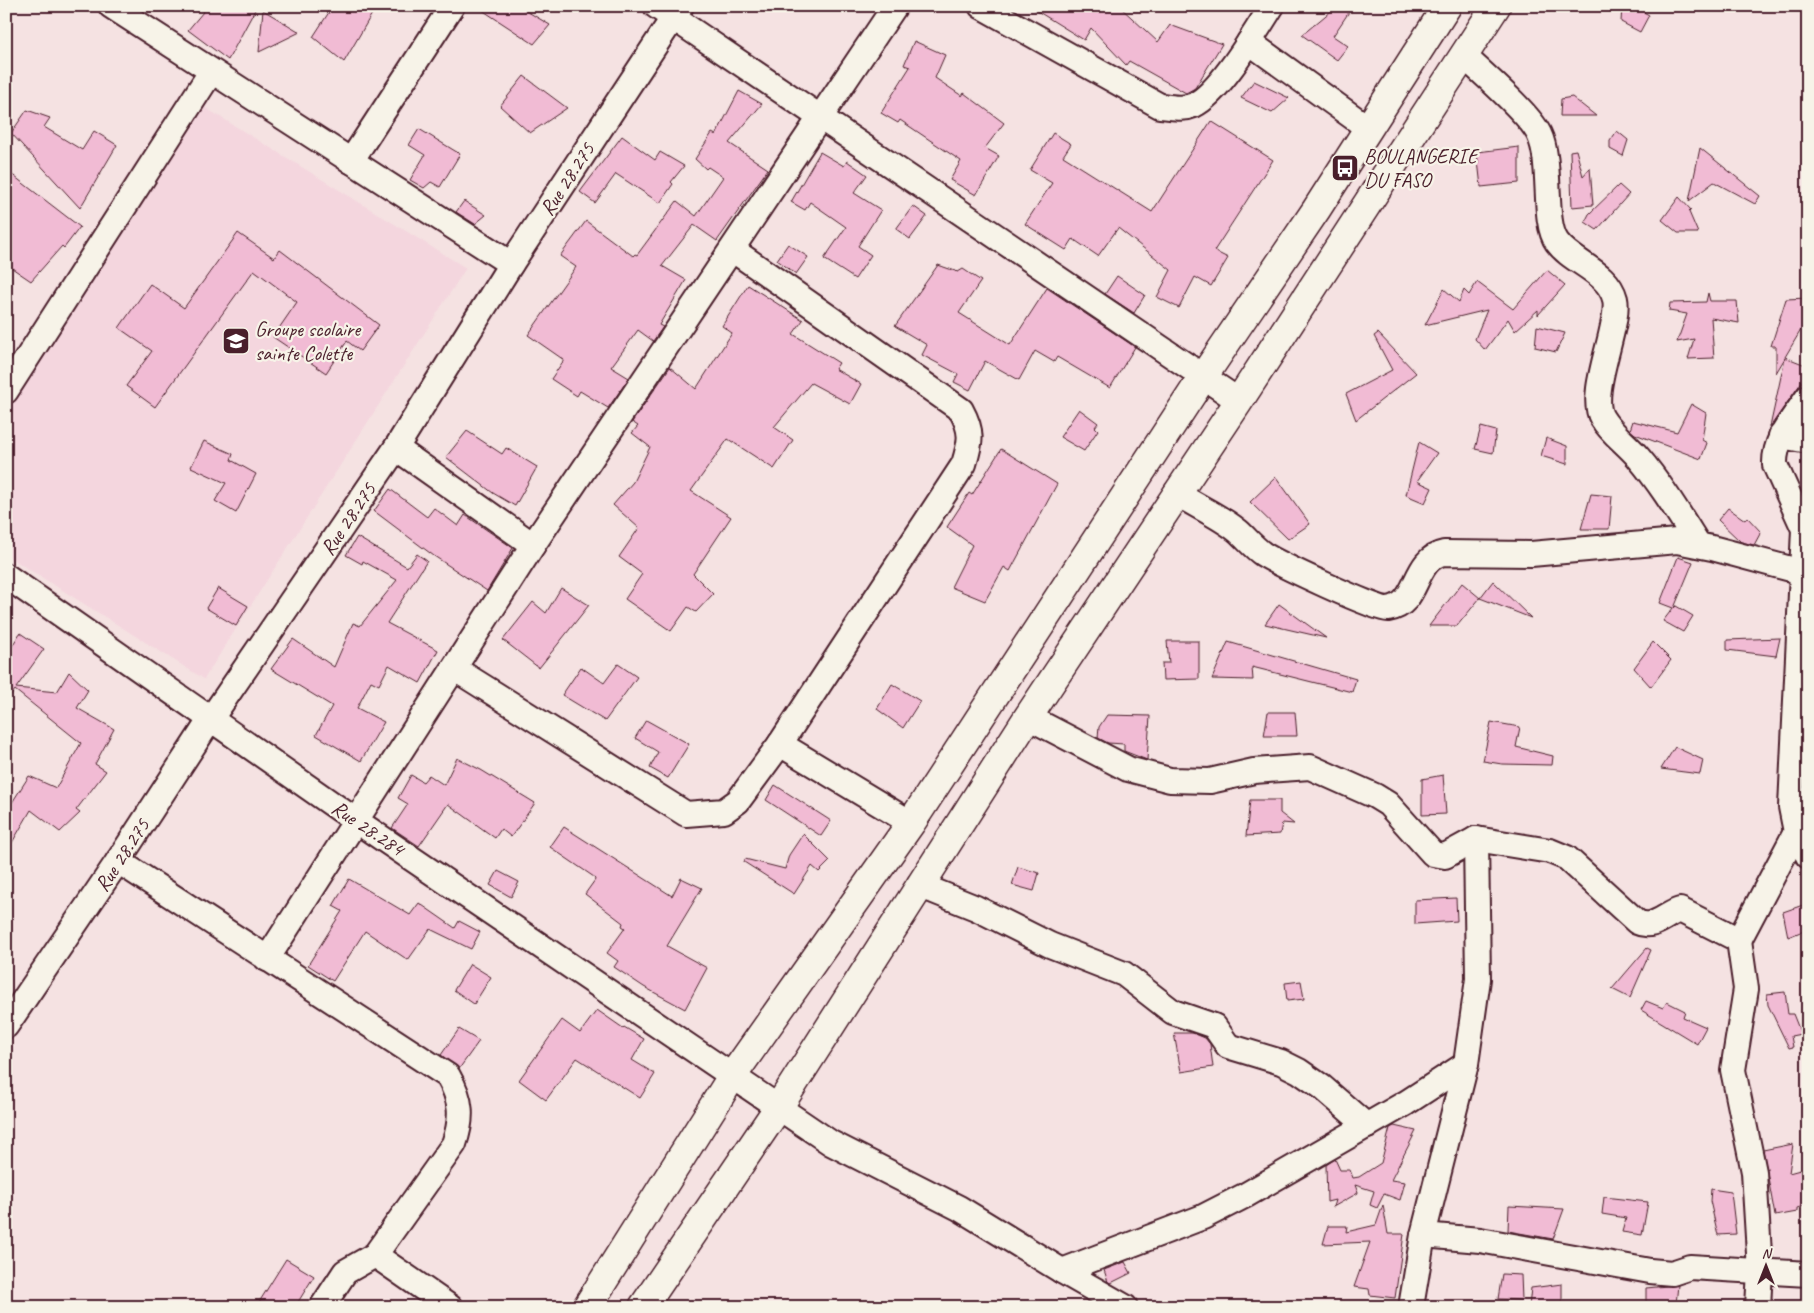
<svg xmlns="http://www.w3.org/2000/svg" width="1814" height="1313" font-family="Caveat,sans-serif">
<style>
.built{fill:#f4d6de}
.building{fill:#f1bbd4;stroke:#4a1f2b}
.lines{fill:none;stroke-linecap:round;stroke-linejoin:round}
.street-casing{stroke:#4a1f2b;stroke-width:28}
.secondary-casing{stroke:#4a1f2b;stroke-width:31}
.street{stroke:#f7f3e8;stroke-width:24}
.secondary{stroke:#f7f3e8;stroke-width:28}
.labels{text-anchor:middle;stroke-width:4.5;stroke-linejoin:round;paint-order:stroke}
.poi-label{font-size:21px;fill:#4a1f2b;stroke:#f7f3e8;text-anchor:start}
.street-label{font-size:21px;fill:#4a1f2b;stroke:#f7f3e8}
</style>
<rect width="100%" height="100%" fill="#f5e2e2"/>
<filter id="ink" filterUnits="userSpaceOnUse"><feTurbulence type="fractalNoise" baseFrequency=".02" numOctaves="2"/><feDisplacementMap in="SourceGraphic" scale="10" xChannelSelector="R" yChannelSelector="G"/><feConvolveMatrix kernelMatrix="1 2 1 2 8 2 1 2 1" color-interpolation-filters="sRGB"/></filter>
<g filter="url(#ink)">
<!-- built -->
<polygon class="built" points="204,107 466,268 204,679 6,555 6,414"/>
<!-- building -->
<g class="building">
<polygon points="208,6 257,6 228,60 188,30"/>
<polygon points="333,6 365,6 373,12 344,62 313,37"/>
<polygon points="476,6 518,6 550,25 534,44"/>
<polygon points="1029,6 1119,6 1158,42 1170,25 1222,44 1195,88 1186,93 1129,61 1126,65 1091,28 1084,40"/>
<polygon points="1337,6 1353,6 1333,36 1348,46 1337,60 1302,35"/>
<polygon points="1622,6 1633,6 1649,15 1640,32 1621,22"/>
<polygon points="263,10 300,32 259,52"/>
<polygon points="914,41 945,55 935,78 962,96 964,93 1004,123 985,148 999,156 976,195 950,180 961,161 900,120 898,123 881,113 910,67 904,65"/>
<polygon points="524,76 567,108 530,133 500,106"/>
<polygon points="1254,81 1289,98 1272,113 1241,98"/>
<polygon points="739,91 762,104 729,143 768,169 717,241 694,225 662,266 686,280 659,325 663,327 653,341 638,330 611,367 629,378 608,408 580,391 577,396 551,379 564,360 528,335 576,267 560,256 586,221 633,256 635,254 637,255 677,201 696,216 723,177 708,167 706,169 695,159 712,133 716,135"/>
<polygon points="1572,97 1596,116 1560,116 1561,99"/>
<polygon points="27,110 50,118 44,127 82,150 94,131 117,145 80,208 11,133"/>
<polygon points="1211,121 1273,160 1214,251 1228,258 1211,286 1195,277 1179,308 1157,297 1171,270 1118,228 1098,256 1073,239 1066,250 1025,224 1052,183 1030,170 1053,133 1071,144 1063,156 1152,212"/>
<polygon points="419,129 460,154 440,187 431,182 424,188 410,180 425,155 409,145"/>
<polygon points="1617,131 1628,140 1623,156 1610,149 1610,141"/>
<polygon points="622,136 655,160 660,152 684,166 671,182 673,184 660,203 616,174 595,203 580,192"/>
<polygon points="1519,147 1519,183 1481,187 1477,152"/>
<polygon points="1700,148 1760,196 1755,204 1714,182 1689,201"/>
<polygon points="1576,150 1583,176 1590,168 1593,205 1572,207 1570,151"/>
<polygon points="820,152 844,166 847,161 867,175 854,193 881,210 858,246 871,255 855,279 824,259 846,227 810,202 805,210 791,202"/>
<polygon points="6,170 80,227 64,248 62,246 31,281 6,264"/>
<polygon points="1619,185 1629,194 1597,230 1585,222 1589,214"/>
<polygon points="1679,197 1691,210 1689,212 1698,233 1678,233 1662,220"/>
<polygon points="464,201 486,215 475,224 456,212"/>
<polygon points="913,206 927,216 910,239 896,229"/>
<polygon points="238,233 274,258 280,250 379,325 360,351 347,341 326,373 273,337 297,302 254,270 155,407 126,386 152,351 119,328 150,284 184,308"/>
<polygon points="788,244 808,257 796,274 777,260"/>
<polygon points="938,265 958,272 963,269 981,281 959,313 1010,345 1047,288 1135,347 1110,388 1057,357 1054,362 1035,351 1019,380 985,361 970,390 954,382 958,374 922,355 927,345 895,326"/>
<polygon points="1547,270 1565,285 1538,315 1538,310 1515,331 1508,319 1485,350 1475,339 1487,310 1425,325 1444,289 1459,302 1464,290 1469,295 1477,282 1513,309"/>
<polygon points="1117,276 1145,295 1134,313 1105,294"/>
<polygon points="748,285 803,320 793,334 839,363 835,369 861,384 850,404 811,383 774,427 793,440 774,469 728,439 691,491 731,517 693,574 713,594 696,612 688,607 671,631 625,599 642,574 619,557 639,528 613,505 633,482 650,447 632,433 638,426 632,422 670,367 696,389 732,333 722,326"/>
<polygon points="1708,293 1710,301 1737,301 1739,323 1711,318 1714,358 1688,359 1694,339 1677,342 1687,314 1669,311 1670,303 1706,302"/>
<polygon points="1808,298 1808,318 1785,357 1808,366 1808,373 1770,427 1785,358 1776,373 1776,346 1771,346 1786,299"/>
<polygon points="1537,326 1565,333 1556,352 1535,347"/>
<polygon points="1378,333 1416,373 1356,420 1346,394 1392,370 1374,336"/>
<polygon points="1691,404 1706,413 1702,440 1707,443 1701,459 1635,434 1630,430 1633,421 1677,432"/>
<polygon points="1079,409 1098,423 1095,427 1098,430 1084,451 1060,437"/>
<polygon points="1481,427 1496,431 1493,453 1475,449"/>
<polygon points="467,431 502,454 506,448 537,467 515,506 493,493 446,457"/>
<polygon points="1546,438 1567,446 1567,464 1541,456"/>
<polygon points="204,441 233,454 231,460 256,474 236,513 215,501 226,483 191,467"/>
<polygon points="1419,442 1437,453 1417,481 1432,488 1425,503 1406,495"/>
<polygon points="1001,449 1057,484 1010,571 1004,567 985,601 951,587 972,545 947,527 969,493 972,495"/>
<polygon points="1276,477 1310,524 1288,539 1250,502"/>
<polygon points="390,489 427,517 434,508 458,526 465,515 513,548 487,591 434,556 374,511"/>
<polygon points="1591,494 1612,496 1609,529 1581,529"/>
<polygon points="1728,508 1745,520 1747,517 1761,532 1754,545 1741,542 1718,520"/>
<polygon points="357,537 407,567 417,554 427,561 387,623 438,650 420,683 389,665 379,685 371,681 357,708 384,722 361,761 316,735 332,706 271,669 293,639 334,667 353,623 360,626 397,580 363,561 362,564 346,555"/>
<polygon points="1678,557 1693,562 1674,608 1676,606 1693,616 1683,632 1663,621 1673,608 1660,603"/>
<polygon points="1493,581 1531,618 1480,598"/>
<polygon points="1462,583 1480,598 1457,626 1429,626"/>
<polygon points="218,588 248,606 236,626 206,608"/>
<polygon points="561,588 589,605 539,668 503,640 533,602 546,613"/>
<polygon points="1279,604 1326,638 1265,624"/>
<polygon points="20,633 44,649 16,688 57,692 69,672 88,690 77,708 114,729 95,764 106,771 76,810 80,813 60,832 31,810 6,853 6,812 29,776 56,788 81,743 15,690 6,702 6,656"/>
<polygon points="1780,638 1776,656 1727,650 1727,640"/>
<polygon points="1167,641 1199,641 1199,679 1163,680 1162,663 1169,663"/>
<polygon points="1228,642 1356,679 1352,692 1252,667 1253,680 1212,679"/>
<polygon points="1653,642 1671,660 1651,687 1634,668"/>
<polygon points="618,664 637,677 605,721 562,695 581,667 604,683"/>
<polygon points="892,684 920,701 903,728 877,709"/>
<polygon points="1268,712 1295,712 1297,736 1264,736"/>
<polygon points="1107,715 1150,716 1147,760 1124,751 1124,744 1108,743 1098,738 1099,727"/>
<polygon points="646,720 689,744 668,778 650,768 658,752 635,738"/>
<polygon points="1491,722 1520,727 1516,747 1553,756 1552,765 1502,764 1483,761"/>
<polygon points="1675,747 1703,760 1700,774 1661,769"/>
<polygon points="457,758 481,770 535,803 511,837 501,829 495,838 448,804 419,846 392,828 408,804 398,798 411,775 423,782 429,775 444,785"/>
<polygon points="1443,775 1446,814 1422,815 1422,779"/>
<polygon points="775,785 831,821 821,836 766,800"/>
<polygon points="1250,800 1280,800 1280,813 1294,824 1282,823 1280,834 1246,836"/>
<polygon points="564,827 672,896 681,878 702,888 667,946 707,968 685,1009 644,987 614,967 618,961 607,953 625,928 622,926 623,923 585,894 595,880 594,877 550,847"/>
<polygon points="803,834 830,861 819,872 812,866 794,894 744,862 745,859 785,869 789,855"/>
<polygon points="1018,867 1039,873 1034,891 1012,885"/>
<polygon points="498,871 519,882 511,897 490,885"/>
<polygon points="349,879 410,915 419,903 455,928 459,921 480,932 471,949 430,929 408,960 365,931 333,981 308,965 342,911 333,906"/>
<polygon points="1456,898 1457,921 1415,924 1415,900"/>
<polygon points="1803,905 1808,916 1808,929 1788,937 1783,912"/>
<polygon points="1647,948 1651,950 1630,998 1612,989"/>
<polygon points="470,964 491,977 474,1004 454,990"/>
<polygon points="1301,981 1304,999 1287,1001 1285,983"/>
<polygon points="1785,992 1788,1014 1793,1014 1801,1034 1791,1036 1793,1047 1789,1048 1768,1005 1767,994"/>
<polygon points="1646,1001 1663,1008 1667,1002 1685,1011 1683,1017 1706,1027 1697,1044 1641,1010"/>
<polygon points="597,1010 623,1028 624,1027 644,1039 632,1060 655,1074 640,1098 577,1058 546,1100 519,1080 562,1020 580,1033"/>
<polygon points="459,1029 479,1041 459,1069 441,1055"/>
<polygon points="1174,1033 1193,1033 1205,1038 1210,1044 1213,1067 1181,1072"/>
<polygon points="1394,1126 1416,1131 1391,1180 1405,1182 1400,1200 1384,1194 1377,1208 1370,1205 1374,1191 1355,1185 1358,1193 1333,1207 1335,1200 1327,1202 1326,1165 1335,1159 1340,1170 1350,1170 1353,1178 1359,1177 1381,1163 1390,1128"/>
<polygon points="1793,1144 1789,1173 1800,1170 1808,1195 1808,1205 1797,1208 1797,1212 1775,1216 1763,1150"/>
<polygon points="1711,1189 1731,1192 1736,1234 1718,1235 1710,1201"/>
<polygon points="1604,1197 1648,1202 1642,1235 1622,1232 1626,1218 1602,1214"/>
<polygon points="1383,1205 1388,1234 1404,1234 1395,1298 1370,1295 1369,1289 1354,1287 1370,1242 1323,1244 1328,1226 1347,1226 1346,1232 1376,1225"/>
<polygon points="1509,1206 1564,1209 1553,1239 1508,1231"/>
<polygon points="286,1259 314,1276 295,1307 256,1307"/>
<polygon points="1125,1262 1131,1273 1111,1283 1108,1282 1104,1270"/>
<polygon points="1502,1274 1521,1275 1522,1300 1498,1299"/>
<polygon points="1562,1284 1562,1307 1529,1307 1531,1288"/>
<polygon points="1678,1285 1676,1304 1662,1306 1646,1304 1646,1288"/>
</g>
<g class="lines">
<!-- street casing -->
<g class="street-casing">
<g id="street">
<polyline points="111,6 511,264"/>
<polyline points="656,6 1239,401"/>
<path d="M981 6 1160 106C1173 107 1182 110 1194 105 1220 93 1256 31 1272 6"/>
<polyline points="1249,42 1368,128"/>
<path d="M1463 55C1482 73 1529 113 1539 134 1553 163 1542 221 1557 242 1572 263 1608 271 1615 299 1621 324 1587 393 1602 418 1610 432 1627 444 1638 457 1661 484 1679 514 1698 544"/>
<polyline points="351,161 452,6"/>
<polyline points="6,391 211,72"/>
<path d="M1808 397C1794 418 1774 438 1775 465L1804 529 1791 807 1796 832 1808 856"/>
<polyline points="1781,436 1808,441"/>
<polyline points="396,448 533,545"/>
<path d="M1176 493C1196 506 1220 516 1238 531 1247 539 1253 547 1263 554 1277 563 1376 610 1388 609 1420 605 1412 559 1444 553L1531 554 1677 541 1712 548 1802 572"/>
<polyline points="6,576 355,820 831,1143 959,1208 1062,1271 1125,1307"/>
<path d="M455 669 686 814 724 811 738 801 780 744 964 464C971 441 973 432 961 410L733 250"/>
<path d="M1028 717 1128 769 1170 780 1210 781 1254 771 1310 767 1375 796 1388 804 1433 854 1445 856 1476 839 1550 851 1567 858 1637 922C1654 930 1664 915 1680 910L1739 940 1796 832"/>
<polyline points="780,744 911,823"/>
<path d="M118 861 448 1076C462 1100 463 1118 454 1144L375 1255 345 1272 322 1307"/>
<polyline points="919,885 976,908 1050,945 1124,974 1173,1012 1214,1026 1228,1046 1281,1062 1299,1071 1322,1087 1367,1126"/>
<polyline points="1739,940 1746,989 1733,1070 1754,1172 1760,1270 1758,1307"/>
<polyline points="267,959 533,545 895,6"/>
<polyline points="6,1026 118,861 210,720 396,448 511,264 681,6"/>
<polyline points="1423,1235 1480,1240 1650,1271 1672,1273 1690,1267 1808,1274"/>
<polyline points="375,1255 450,1307"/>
<polyline points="1062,1271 1203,1217 1246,1195 1406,1103 1466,1064 1478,979 1476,839"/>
<polyline points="1411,1307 1423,1235 1466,1064"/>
</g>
</g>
<!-- secondary casing -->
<g class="secondary-casing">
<g id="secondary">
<polyline points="587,1307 733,1075 911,823 1203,377 1316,210 1447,6"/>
<polyline points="643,1307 778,1108 1028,717 1239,401 1496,6"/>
</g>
</g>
<!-- street -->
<use href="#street" class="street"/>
<!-- secondary -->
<use href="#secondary" class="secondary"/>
</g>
</g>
<!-- icons -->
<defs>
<g id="bus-square" transform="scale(1.4375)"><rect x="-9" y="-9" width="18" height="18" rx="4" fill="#4a1f2b" stroke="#f7f3e8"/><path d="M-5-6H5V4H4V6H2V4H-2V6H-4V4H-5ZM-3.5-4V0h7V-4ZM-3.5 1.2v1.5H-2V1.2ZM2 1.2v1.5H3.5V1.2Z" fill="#fff"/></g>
<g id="school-square" transform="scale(1.4375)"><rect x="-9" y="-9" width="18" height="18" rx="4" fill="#4a1f2b" stroke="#f7f3e8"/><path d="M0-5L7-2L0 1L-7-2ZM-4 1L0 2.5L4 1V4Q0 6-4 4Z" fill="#fff"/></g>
</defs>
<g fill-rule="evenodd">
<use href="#bus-square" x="1345" y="168"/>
<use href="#school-square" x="236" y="341"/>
</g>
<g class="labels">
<!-- poi labels -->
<g class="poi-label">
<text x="1364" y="163">BOULANGERIE<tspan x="1364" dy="24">DU FASO</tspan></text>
<text x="255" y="336">Groupe scolaire<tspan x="255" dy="24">sainte Colette</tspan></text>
</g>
<!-- street labels -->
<g class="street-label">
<text transform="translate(567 179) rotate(-57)" y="7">Rue 28.275</text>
<text transform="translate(348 519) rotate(-56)" y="7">Rue 28.275</text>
<text transform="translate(368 828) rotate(34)" y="7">Rue 28.284</text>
<text transform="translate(122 855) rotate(-57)" y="7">Rue 28.275</text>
</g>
</g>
<!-- margin -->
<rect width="1814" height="1313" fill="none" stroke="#f7f3e8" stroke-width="25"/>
<rect x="12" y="12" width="1789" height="1288" fill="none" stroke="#4a1f2b" stroke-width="2" filter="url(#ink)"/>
<!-- north arrow -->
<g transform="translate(1766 1266)" stroke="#f7f3e8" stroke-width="4" paint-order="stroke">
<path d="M0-4L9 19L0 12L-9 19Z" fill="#4a1f2b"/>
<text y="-8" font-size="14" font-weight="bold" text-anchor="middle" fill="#4a1f2b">N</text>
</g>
</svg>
